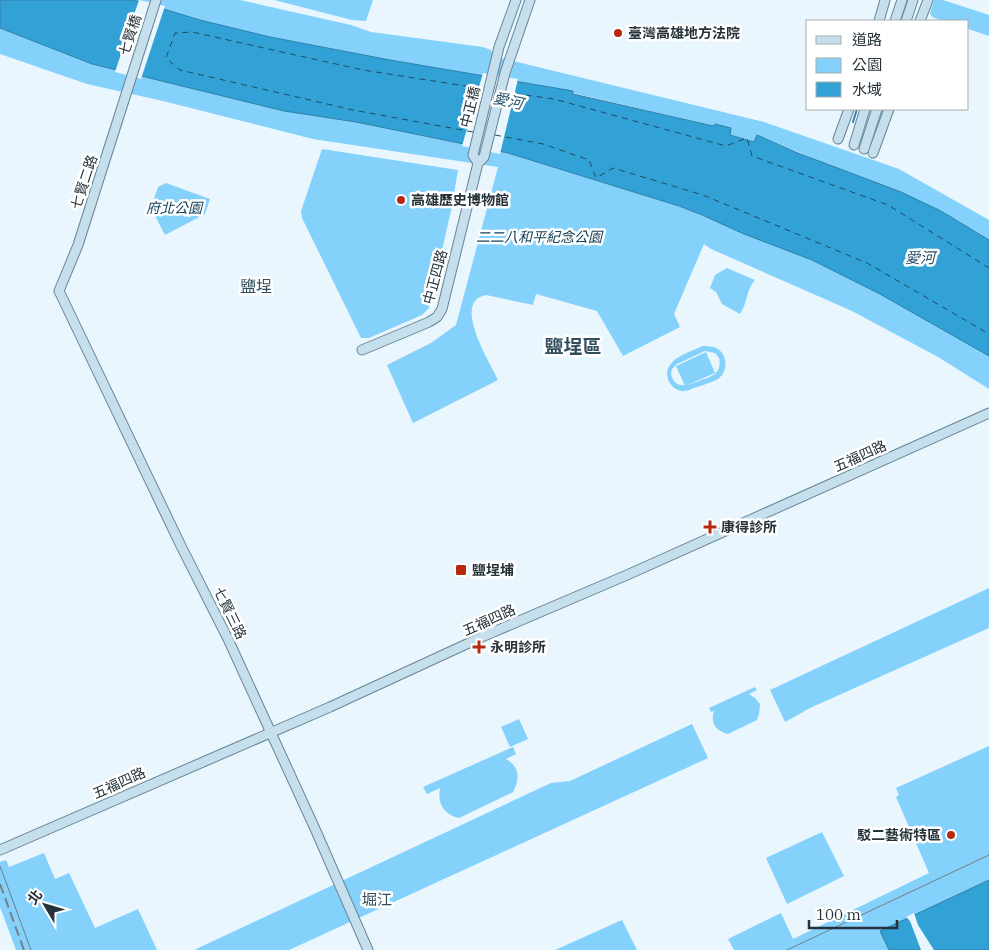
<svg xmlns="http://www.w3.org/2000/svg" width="989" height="950" font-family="'IBM Plex Serif','Noto Sans TC',serif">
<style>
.green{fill:#84d1fc;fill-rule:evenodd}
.water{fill:#32a1d6;stroke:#2e80a7}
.pier{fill:#e9f6fe}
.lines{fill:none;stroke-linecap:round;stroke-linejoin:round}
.stream{stroke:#2e80a7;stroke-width:2}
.ferry{stroke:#1f4b62;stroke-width:1;stroke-dasharray:6 5;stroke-linecap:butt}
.secondary-casing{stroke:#678597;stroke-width:11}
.secondary{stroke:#c5dfec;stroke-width:9}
.tram{stroke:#727f87;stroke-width:1}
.rail{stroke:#727f87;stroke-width:2;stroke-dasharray:10 5;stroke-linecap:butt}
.poi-dot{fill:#b52911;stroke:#fff;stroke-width:2}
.labels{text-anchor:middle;stroke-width:5;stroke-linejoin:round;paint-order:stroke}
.poi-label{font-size:14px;font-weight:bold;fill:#26323a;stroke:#fff;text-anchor:start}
.street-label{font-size:14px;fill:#26323a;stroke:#fff}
.park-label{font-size:14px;font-style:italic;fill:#134056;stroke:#fff}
.water-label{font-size:15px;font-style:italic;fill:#1f4b62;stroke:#fff}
.neighbourhood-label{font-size:15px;fill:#314e5e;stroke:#fff}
.quarter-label{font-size:16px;fill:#314e5e;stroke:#fff}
.district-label{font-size:19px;font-weight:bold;fill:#314e5e;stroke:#fff}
</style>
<rect width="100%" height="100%" fill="#e9f6fe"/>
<!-- green -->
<g class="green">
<polygon points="134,0 240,0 351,25 371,32 483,47 491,50 493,56 764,122 899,169 989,220 989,240 941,211 757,135 754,142 729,135 730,128 715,124 713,126 573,93 572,91 390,60 270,37 200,20"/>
<polygon points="274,0 373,0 366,21 352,20"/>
<polygon points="934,0 943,0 989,15 989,36 968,29 968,21 944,21 932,17 930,13"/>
<path d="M0 28 92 64 284 111 356 122 508 153 679 206C701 214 723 225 745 234 767 243 790 250 812 260 873 287 932 321 989 356V389L938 357 852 311 711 249 704 244 674 314 680 327 623 356 597 311 536 294 533 305 486 295C451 301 490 363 498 380L413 423 387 365 431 343 456 325 498 167 313 139 163 101 87 84 0 54Z"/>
<polygon points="322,149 458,170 452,206 429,308 422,315 369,338 361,338 302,218 301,211"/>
<polygon points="166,183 210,199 205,214 165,235 151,208 158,187"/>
<path d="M727 268 755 280C746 290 748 302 740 314L722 304 716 292 710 288 715 275Z"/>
<path d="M703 346C708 346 713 346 718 349 728 356 728 372 718 379 709 384 698 386 689 390 675 396 661 377 670 365 677 355 692 351 703 346ZM705 351 715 353 719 358C720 362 720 366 718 370 715 376 707 378 701 380 689 385 675 391 671 374L672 369 677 364Z"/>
<polygon points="706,352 715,373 685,386 676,366"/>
<polygon points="989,588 989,628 810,708 785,722 770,690"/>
<path d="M755 687 757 690 749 694 755 698 760 704 759 714 757 720 728 734C716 731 710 723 714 711L711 712 709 708Z"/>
<polygon points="519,719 528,739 510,747 501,727"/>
<polygon points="692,724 708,758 289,950 194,950 551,783 570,781"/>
<polygon points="989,746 989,880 881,931 889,950 734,950 728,939 781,913 793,939 929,873 896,797 899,795 896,788"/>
<path d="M513 747 516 754 506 759C520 767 520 779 513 792L459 818C444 814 437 804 440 788L427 794 423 787Z"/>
<polygon points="822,832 844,876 787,904 766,858"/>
<polygon points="44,853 55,879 69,873 95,928 138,909 157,950 16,950 0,907 0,862 6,860 9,867"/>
<polygon points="622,920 637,950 555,950"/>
</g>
<!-- water -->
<g class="water">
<polygon points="0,0 134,0 200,20 270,37 390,60 573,91 573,94 713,126 715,124 731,128 730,135 754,142 757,135 798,153 901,192 941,211 989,240 989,356 880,294 812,260 744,234 702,215 679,206 508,153 356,122 284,111 92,64 0,28"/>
<polygon points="989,880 989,950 889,950 880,931"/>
</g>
<!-- pier -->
<g class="pier">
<polygon points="139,0 165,6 141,79 115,72"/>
<polygon points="483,73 518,79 500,154 462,146"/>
<polygon points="914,913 918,925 934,950 921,950 910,921 906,917"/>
</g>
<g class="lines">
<!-- stream -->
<polyline class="stream" points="853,122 857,109"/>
<!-- ferry -->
<g class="ferry">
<polyline points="504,92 554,99 726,146 747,138 752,156 888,205 989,268"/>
<polyline points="473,132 353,110 180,70 166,58 175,33 192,32 363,70 485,89"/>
<polyline points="495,135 543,144 589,160 596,178 613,168 703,195 867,263 989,334"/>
</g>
<!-- secondary casing -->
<g class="secondary-casing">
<g id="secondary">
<polyline points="156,0 78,245 59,291 181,546 228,639 316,831 368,950"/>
<polyline points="879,21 885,0"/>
<polyline points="895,21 902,0"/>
<polyline points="906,21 913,0"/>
<polyline points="920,21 928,0"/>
<polyline points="838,139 849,109"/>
<polyline points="854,145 865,109"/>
<polyline points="864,149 877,109"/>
<polyline points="873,153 889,109"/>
<polyline points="478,163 473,155 474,151 499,47 516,0"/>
<polyline points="362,350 429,322 437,317 442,309 478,163 484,157 505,73 530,0"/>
<polyline points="0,850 330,707 484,636 627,575 989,413"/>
</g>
</g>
<!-- secondary -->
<use href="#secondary" class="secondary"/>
<!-- tram -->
<g class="tram">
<polyline points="0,866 31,950"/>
<polyline points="787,950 989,855"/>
</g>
<!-- rail -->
<polyline class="rail" points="0,884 24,950"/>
</g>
<!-- markers -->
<g class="poi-dot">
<circle cx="618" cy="33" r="5"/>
<circle cx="401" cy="200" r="5"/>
<path d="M707.5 519.5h5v5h5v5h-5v5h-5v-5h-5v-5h5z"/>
<rect x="455" y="564" width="12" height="12" rx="2.5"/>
<path d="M476.5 639.5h5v5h5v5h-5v5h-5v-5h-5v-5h5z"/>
<circle cx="951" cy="835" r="5"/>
</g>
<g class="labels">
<!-- poi labels -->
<g class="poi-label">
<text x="628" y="38">臺灣高雄地方法院</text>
<text x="411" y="205">高雄歷史博物館</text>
<text x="721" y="532">康得診所</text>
<text x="472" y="575">鹽埕埔</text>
<text x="490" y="652">永明診所</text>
<text x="941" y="840" text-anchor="end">駁二藝術特區</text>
</g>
<!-- street labels -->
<g class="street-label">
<text transform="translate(130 35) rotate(-72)" y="5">七賢橋</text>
<text transform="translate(470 107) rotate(-76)" y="5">中正橋</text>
<text transform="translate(84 182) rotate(-72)" y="5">七賢二路</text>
<text transform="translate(435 277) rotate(-75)" y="5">中正四路</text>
<text transform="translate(860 456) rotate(-24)" y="5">五福四路</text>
<text transform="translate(230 613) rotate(64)" y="5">七賢三路</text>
<text transform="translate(489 620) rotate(-24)" y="5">五福四路</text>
<text transform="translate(119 783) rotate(-24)" y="5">五福四路</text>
</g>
<!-- park labels -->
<g class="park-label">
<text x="174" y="213">府北公園</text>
<text x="539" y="242">二二八和平紀念公園</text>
</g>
<!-- water labels -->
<g class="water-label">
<text transform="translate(508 101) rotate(12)" y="5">愛河</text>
<text x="920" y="263">愛河</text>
</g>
<!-- neighbourhood labels -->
<g class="neighbourhood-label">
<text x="377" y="905">堀江</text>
</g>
<!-- quarter labels -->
<g class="quarter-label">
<text x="256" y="292">鹽埕</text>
</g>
<!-- district labels -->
<g class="district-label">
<text x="573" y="353">鹽埕區</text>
</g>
</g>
<!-- legend -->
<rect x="806" y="20" width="162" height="90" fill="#ffffff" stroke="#a8adb0"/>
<rect x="816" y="36" width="25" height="8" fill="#c5dfec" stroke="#a8adb0"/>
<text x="852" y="45" font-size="15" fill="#26323a">道路</text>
<rect x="816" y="58" width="25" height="15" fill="#84d1fc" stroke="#a8adb0"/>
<text x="852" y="70" font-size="15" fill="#26323a">公園</text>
<rect x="816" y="82" width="25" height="15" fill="#32a1d6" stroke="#a8adb0"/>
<text x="852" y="95" font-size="15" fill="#26323a">水域</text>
<!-- north arrow -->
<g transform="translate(45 905) rotate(308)" stroke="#ffffff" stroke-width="4" paint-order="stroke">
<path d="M0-4L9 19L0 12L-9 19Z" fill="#26323a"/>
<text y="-8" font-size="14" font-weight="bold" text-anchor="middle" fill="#26323a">北</text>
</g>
<!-- scale -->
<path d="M809 920v8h88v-8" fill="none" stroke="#26323a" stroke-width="2.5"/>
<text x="816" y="920" font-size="15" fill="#26323a" stroke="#ffffff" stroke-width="4" paint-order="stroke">100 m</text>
</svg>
